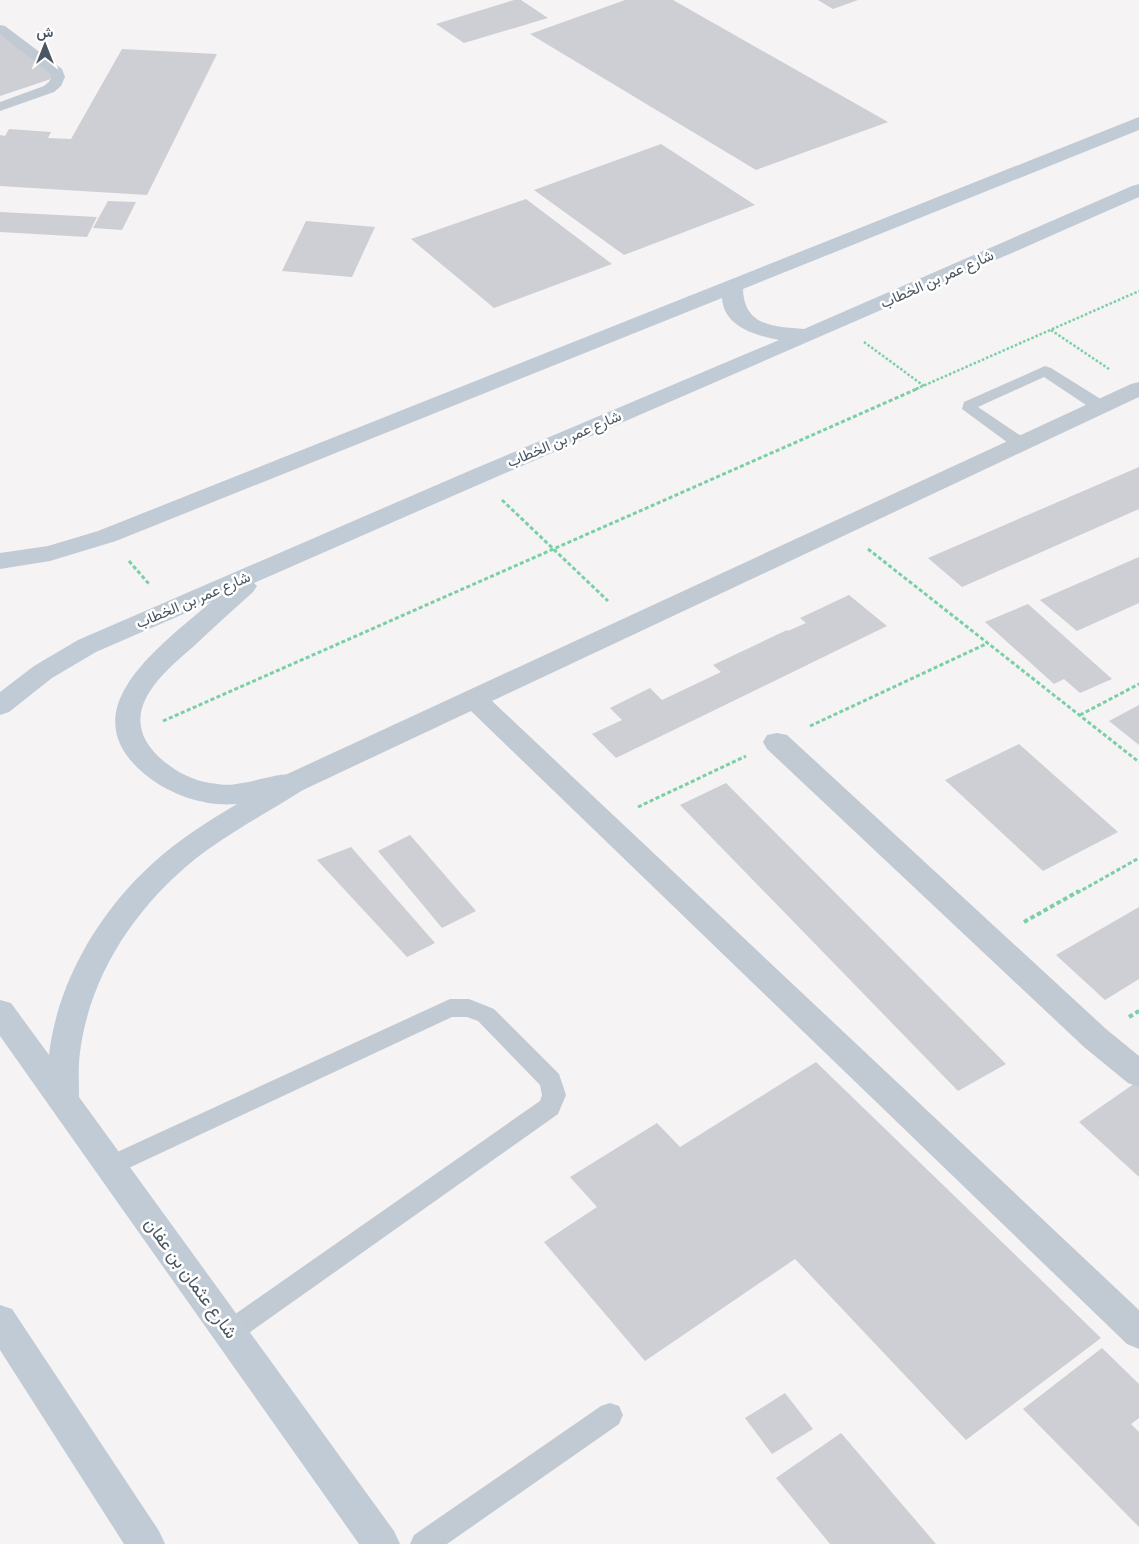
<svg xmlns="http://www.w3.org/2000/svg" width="1139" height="1544" font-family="'PT Sans Narrow',Vazirmatn,sans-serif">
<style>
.building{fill:#cdcfd5}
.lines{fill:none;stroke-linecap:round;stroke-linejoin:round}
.path-far2{stroke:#7ad0a6;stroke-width:2.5;stroke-dasharray:2.5 2;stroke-linecap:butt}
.path-far1{stroke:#7ad0a6;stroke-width:3;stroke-dasharray:4 2.5;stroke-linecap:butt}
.path{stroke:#7ad0a6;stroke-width:4;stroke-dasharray:4.5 3;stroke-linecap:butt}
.lane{fill:#c1cad2;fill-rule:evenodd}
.street{fill:#c1cad2;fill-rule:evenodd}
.secondary{fill:#c1cbd6;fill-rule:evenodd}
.labels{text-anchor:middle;stroke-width:5;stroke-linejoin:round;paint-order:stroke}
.street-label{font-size:15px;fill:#4a5661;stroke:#fff}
.near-street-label{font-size:18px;fill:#4a5661;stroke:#fff}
</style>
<rect width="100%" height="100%" fill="#f5f3f3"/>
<!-- building -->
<g class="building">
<polygon points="514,0 521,0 548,18 464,43 436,24"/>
<polygon points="625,0 673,0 888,122 756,170 530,34"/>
<polygon points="818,0 858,0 833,9"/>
<polygon points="0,35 57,77 0,96"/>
<polygon points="122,49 217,54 147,195 0,186 0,135 5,136 9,129 51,132 48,138 71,139"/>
<polygon points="661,144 755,205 624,255 534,190"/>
<polygon points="526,199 612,264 494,308 411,239"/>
<polygon points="108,201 136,202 122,230 93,228"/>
<polygon points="0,212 97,217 87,237 0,232"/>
<polygon points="306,221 375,227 352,277 282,271"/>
<polygon points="1139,467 1139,509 962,587 928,558"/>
<polygon points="1139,557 1139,603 1077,631 1040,600"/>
<polygon points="849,595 887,626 616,758 592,734 622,720 610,708 650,688 662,700 721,672 713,665 787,630 788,631 806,623 800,618"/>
<polygon points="1028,604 1112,679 1080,693 1064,679 1054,684 985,622"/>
<polygon points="1139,705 1139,745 1109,721"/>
<polygon points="1019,744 1118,832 1043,871 945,780"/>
<polygon points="726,783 1006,1064 958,1091 680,805"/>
<polygon points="410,835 476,911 442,928 378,851"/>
<polygon points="351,847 435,943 407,957 317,860"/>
<polygon points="1139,907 1139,979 1105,1000 1056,955"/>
<polygon points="816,1062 1101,1338 966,1440 795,1259 645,1361 544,1242 597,1207 570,1177 657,1123 680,1147"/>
<polygon points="1138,1081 1139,1083 1139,1177 1079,1122"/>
<polygon points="1102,1348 1139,1384 1139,1418 1131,1424 1139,1432 1139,1527 1023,1409"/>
<polygon points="785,1393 813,1429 772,1454 745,1418"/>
<polygon points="841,1433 936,1544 830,1544 776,1478"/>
</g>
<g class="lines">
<!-- path-far2 -->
<g class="path-far2">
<polyline points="1051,330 1109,369"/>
<polyline points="864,342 924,386"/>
<polyline points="916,389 1139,291"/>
</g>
<!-- path-far1 -->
<g class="path-far1">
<polyline points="502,500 608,601"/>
<polyline points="868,549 1139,762"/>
<polyline points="129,561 149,584"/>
<polyline points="1080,715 1139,684"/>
<polyline points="163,721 919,388"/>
<polyline points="810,726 988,643"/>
<polyline points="638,807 746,756"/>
<polyline points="1077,893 1139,858"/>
</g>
<!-- path -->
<g class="path">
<polyline points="1024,922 1079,891"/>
<polyline points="1129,1017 1139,1011"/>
</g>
<!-- lane -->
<g class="lane">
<path d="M0 25 5 26 62 69 65 77 61 86 54 92 0 111V102L44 86C49 82 52 80 51 74L0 35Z"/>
<polygon points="1045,366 1051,368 1107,403 1109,407 1107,411 1095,411 1044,377 978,407 1027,440 1029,444 1027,448 1015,448 962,409 964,402"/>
<polygon points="450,999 469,999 494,1009 559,1074 566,1095 558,1114 239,1340 230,1343 221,1340 217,1332 221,1324 540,1101 542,1095 540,1085 478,1021 467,1017 452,1017 118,1173 110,1176 102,1173 98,1166 102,1159"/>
<polygon points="610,1403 619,1406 623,1415 619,1424 447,1544 410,1544 414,1535 601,1406"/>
</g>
<!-- street -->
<g class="street">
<polygon points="1139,382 1139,397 492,701 1139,1310 1139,1349 1127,1344 471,711 303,790 293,793 283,790 279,783 283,776 1131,384"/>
<polygon points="777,733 787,735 1106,1029 1139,1056 1139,1087 1128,1083 1084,1047 767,749 763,742 767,735"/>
</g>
<!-- secondary -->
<g class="secondary">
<path d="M1139 117V130L743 289C744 326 774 327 804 329L1132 186 1139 184V197C845 327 549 453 254 583L257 586 253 592C233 610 213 628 194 646 164 672 117 710 154 752 168 767 189 780 210 783 219 784 227 786 236 784 258 782 282 770 303 776L307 783 303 790C267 813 228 833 194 860 135 908 90 975 80 1052 78 1067 79 1082 79 1097L394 1531 400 1544H359L0 1036V1000L11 1003 49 1055C57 983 99 912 152 864 178 840 207 822 237 804 208 807 174 796 151 779 63 714 159 647 211 602L96 652 52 678 9 712 0 715V692L34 666 78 640 469 471 779 340C755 335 724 327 722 298L116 541 50 561 0 569V553L48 546 98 531Z"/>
<polygon points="0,1305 12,1309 159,1531 165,1544 124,1544 0,1350"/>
</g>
</g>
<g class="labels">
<!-- street labels -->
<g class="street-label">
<text transform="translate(937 279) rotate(-24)" y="5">شارع عمر بن الخطاب</text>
<text transform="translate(564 439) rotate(-23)" y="5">شارع عمر بن الخطاب</text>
<text transform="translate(193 600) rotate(-23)" y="5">شارع عمر بن الخطاب</text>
</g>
<!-- near-street labels -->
<g class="near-street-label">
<text transform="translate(191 1278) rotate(54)" y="6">شارع عثمان بن عفان</text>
</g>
</g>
<!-- north arrow -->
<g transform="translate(45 45)" stroke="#ffffff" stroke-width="4" paint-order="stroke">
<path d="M0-4L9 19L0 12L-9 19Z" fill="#4a5661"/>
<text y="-8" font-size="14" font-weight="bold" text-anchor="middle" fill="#4a5661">ش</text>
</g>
</svg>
